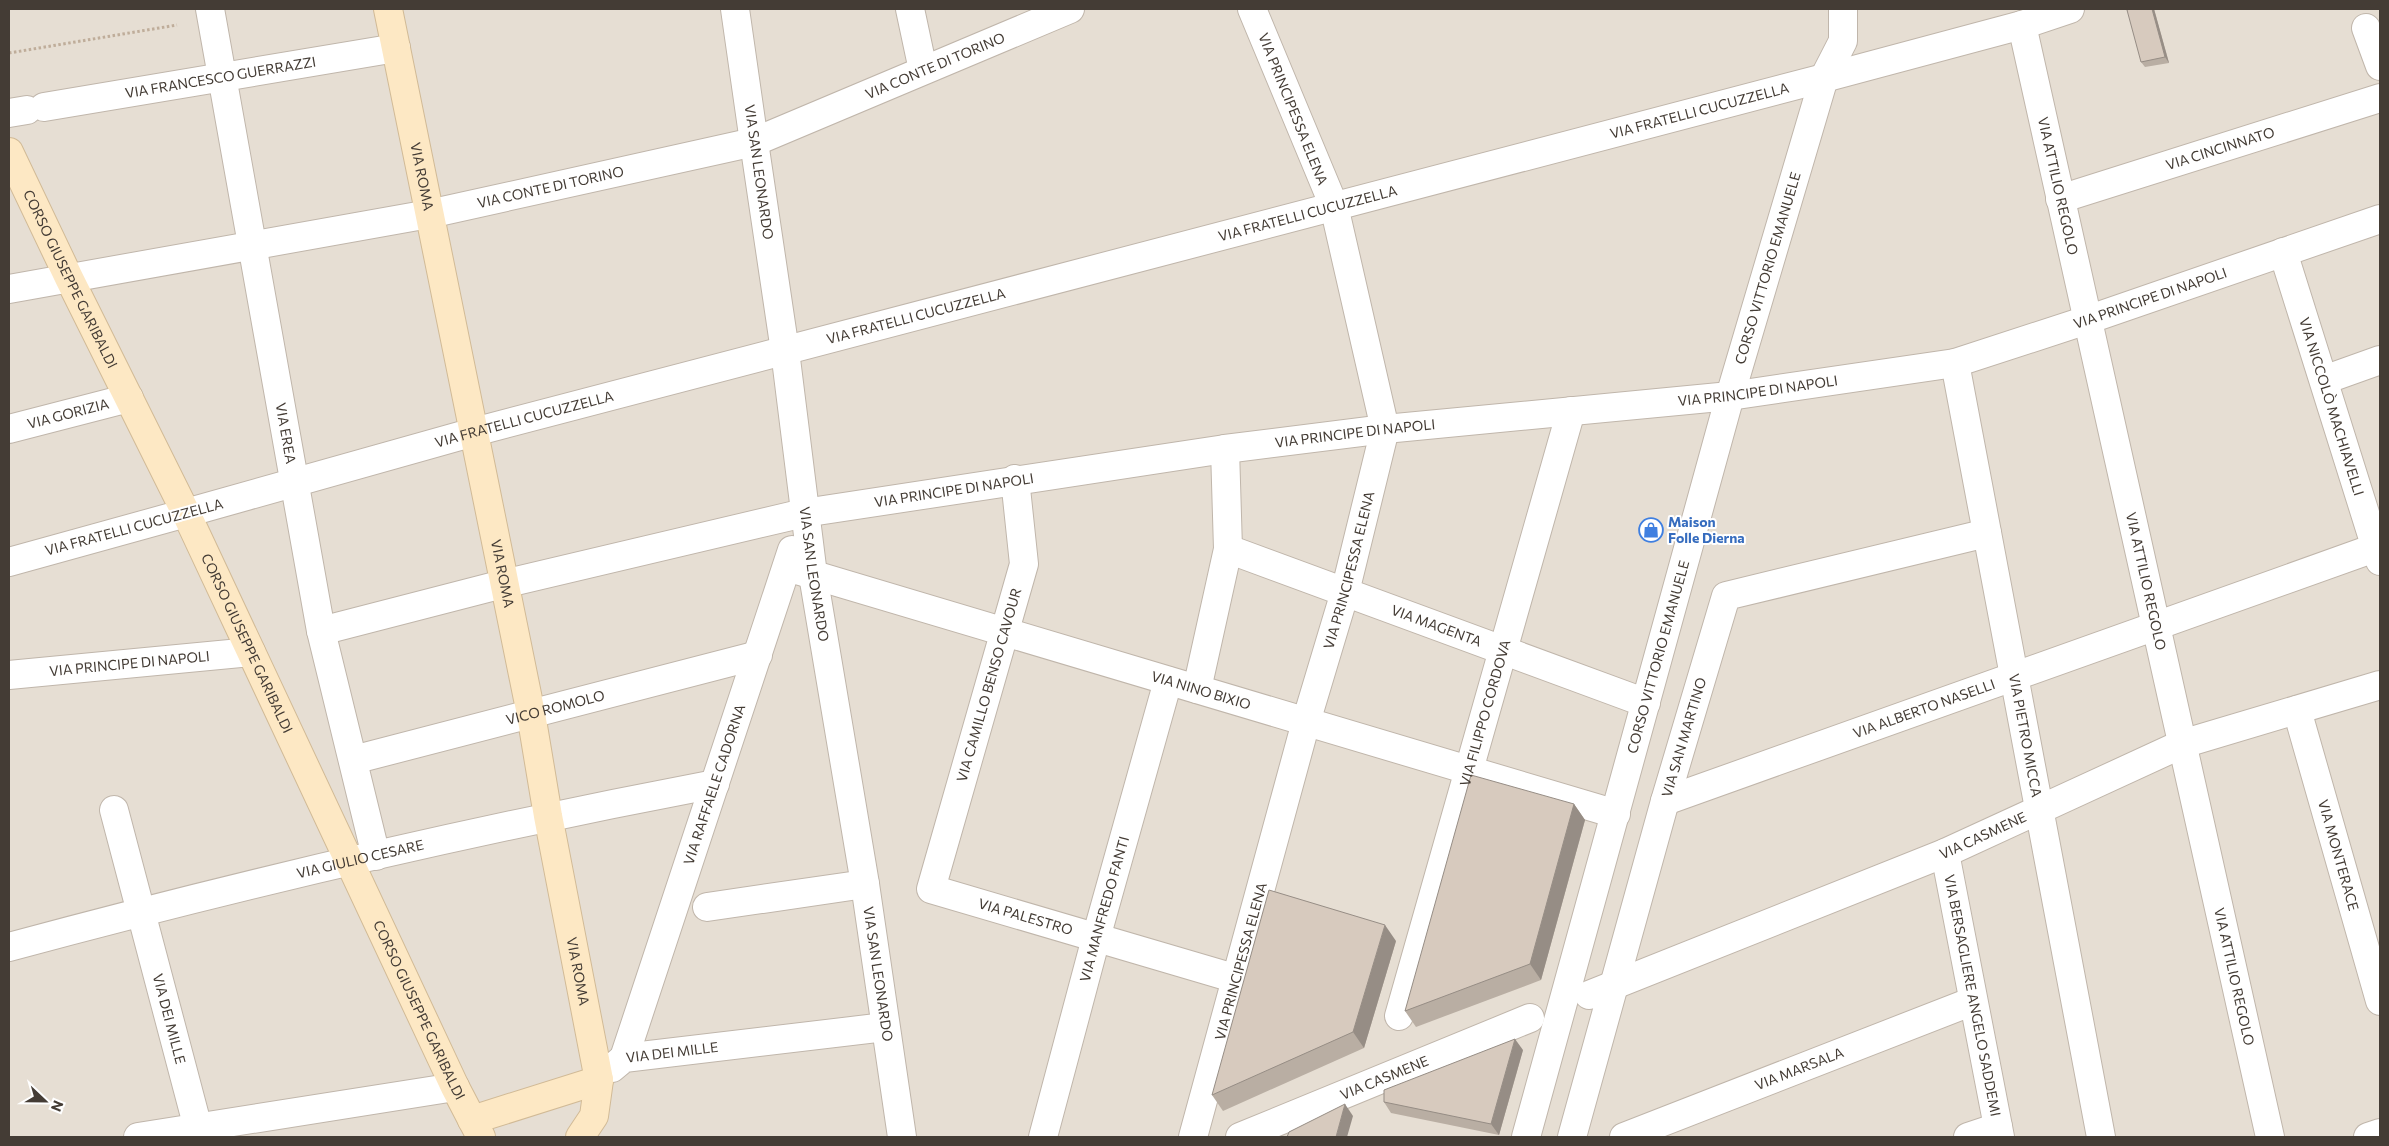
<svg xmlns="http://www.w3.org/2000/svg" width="2389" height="1146" font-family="Commissioner,sans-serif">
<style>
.residential{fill:#e6ded3}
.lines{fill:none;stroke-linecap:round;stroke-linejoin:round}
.pedestrian-casing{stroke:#c0b6ab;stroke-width:30}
.minor-casing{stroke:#c0b6ab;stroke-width:30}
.tertiary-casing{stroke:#c0b6ab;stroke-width:30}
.secondary-casing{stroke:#d1ba96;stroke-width:30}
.path{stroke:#bfad9a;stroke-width:3;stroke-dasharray:2.5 2.5;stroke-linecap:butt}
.pedestrian{stroke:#fff;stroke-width:28}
.minor{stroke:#fff;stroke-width:28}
.tertiary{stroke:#fff;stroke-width:28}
.secondary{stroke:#fde8c4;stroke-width:28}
.wall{fill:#b9aea3}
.shaded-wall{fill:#968d85}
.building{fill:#d7cabe;stroke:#968d85}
.labels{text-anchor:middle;stroke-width:4;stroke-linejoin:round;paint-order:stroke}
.street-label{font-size:14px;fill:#443c35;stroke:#fff}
.shop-label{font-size:14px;font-weight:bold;fill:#366cbe;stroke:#fff;text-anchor:start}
</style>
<rect width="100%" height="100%" fill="#f2ede5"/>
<!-- residential -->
<rect class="residential" x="9" y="9" width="2371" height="1128"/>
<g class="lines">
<!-- pedestrian casing -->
<g class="pedestrian-casing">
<g id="pedestrian">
<path id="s1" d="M1240 1137 1530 1018"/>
</g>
</g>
<!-- minor casing -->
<g class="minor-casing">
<g id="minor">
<path id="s2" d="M210 9 321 631 376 856"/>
<polyline points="735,9 754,142"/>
<polyline points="910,9 923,70"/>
<path id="s3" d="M2022 25 2270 1137"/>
<polyline points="2366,28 2380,66"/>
<path id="s4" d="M44 107 396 48"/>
<polyline points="9,113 27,110"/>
<path id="s5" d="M2060 199 2380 98"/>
<path id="s6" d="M2283 252 2380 561"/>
<path id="s7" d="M9 289 429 214 754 142 1070 9"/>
<path id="s8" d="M785 351 813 575 865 884 902 1137"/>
<path id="s9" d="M1955 363 2101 1137"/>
<polyline points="2324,380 2380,360"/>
<path id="s10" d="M9 429 129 398"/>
<path id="s11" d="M1015 479 1024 564 931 889 1237 979"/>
<path id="s12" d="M1228 549 1646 703"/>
<polyline points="9,562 186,513"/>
<path id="s13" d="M787 567 1616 814"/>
<path id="s14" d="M321 631 503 584 804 513 1225 449 1385 429 1730 396 1955 363 2087 320 2380 219"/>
<path id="s15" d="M9 675 251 652"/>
<polyline points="1197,689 1228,549 1225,449"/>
<path id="s16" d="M2297 710 2380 1001"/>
<path id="s17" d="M353 760 758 655"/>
<path id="s18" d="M1665 801 2380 546"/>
<path id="s19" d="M114 810 198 1128"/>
<path id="s20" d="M1945 853 2000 1137"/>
<polyline points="707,907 865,884"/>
<path id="s21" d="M9 947C242 884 478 829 715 784"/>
<path id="s22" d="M1589 995 1945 853 2182 744 2380 685"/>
<path id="s23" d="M1399 1016 1571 411"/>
<path id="s24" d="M624 1058 792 550"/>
<path id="s25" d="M612 1068 624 1058 885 1027"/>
<polyline points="138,1137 455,1087"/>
<path id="s26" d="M1043 1137 1096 938 1168 681"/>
<path id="s27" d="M1193 1137 1306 722 1345 592 1385 429 1334 206 1252 9"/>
<path id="s28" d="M1572 1137 1665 801 1726 596 1987 533"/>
<path id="s29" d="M1624 1137 1973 1001"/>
<polyline points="1968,1137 1998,1127"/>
<polyline points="2368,1137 2380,1133"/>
</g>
</g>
<!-- tertiary casing -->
<g class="tertiary-casing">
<g id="tertiary">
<polyline points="754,142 785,351"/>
<path id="s30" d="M186 513 474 432 1824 78 2022 25 2070 9"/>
<path id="s31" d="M1526 1137 1730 396 1824 78 1843 41V9"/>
</g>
</g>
<!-- secondary casing -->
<g class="secondary-casing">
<g id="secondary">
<path id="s32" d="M388 9 531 714 548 816 599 1080 594 1116 580 1137"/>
<path id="s33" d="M9 152 69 278 186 513 455 1087 481 1137"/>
<polyline points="472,1120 599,1080"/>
</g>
</g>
<!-- path -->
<polyline class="path" points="9,53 177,25"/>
<!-- pedestrian -->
<use href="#pedestrian" class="pedestrian"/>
<!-- minor -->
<use href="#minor" class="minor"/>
<!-- tertiary -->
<use href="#tertiary" class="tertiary"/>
<!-- secondary -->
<use href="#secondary" class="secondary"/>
</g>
<!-- wall -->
<g class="wall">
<polygon points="2154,9 2169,63 2145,67 2141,62"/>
<polygon points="1574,804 1585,820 1541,980 1416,1027 1405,1011"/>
<polygon points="1396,941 1364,1048 1223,1111 1212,1095"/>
<polygon points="1523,1050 1499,1135 1391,1113 1384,1102"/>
</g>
<!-- shaded-wall -->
<g class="shaded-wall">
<polygon points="2152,9 2154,9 2169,63 2165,57"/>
<polygon points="1574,804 1585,820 1541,980 1530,964"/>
<polygon points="1385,925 1396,941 1364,1048 1353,1032"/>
<polygon points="1515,1039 1523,1050 1499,1135 1491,1124"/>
<polygon points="1345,1104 1353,1116 1347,1137 1336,1137"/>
</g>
<!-- building -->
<g class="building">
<polygon points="2129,9 2152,9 2165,57 2141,62 2127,10"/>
<polygon points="1471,775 1574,804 1530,964 1405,1011"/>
<polygon points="1269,890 1385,925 1353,1032 1212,1095"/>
<polygon points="1515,1039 1491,1124 1384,1102 1384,1090"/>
<polygon points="1345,1104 1336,1137 1287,1137 1289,1132"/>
</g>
<!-- icons -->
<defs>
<g id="shop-ring" transform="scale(1.25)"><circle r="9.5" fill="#fff" stroke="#3f7fe0" stroke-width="1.5"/><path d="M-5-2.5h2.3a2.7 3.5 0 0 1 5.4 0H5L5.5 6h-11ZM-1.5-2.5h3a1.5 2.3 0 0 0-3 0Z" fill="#3f7fe0"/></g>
</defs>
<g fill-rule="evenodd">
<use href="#shop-ring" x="1651" y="530"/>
</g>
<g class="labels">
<!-- street labels -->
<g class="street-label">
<text dy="5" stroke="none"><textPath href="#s7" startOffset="956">VIA CONTE DI TORINO</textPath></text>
<text dy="5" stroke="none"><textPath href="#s4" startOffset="179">VIA FRANCESCO GUERRAZZI</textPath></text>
<text transform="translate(1293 109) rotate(68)" y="5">VIA PRINCIPESSA ELENA</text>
<text dy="5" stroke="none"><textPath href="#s30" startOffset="1566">VIA FRATELLI CUCUZZELLA</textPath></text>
<text dy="5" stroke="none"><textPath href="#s5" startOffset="168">VIA CINCINNATO</textPath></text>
<text transform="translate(759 172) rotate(82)" y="5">VIA SAN LEONARDO</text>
<text dy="5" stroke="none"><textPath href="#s32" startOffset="171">VIA ROMA</textPath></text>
<text dy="5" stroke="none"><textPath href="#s3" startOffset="165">VIA ATTILIO REGOLO</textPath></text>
<text dy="5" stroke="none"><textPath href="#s7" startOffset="551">VIA CONTE DI TORINO</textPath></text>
<text dy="5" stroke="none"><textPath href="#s30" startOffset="1161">VIA FRATELLI CUCUZZELLA</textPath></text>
<text dy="5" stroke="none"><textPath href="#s31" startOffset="902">CORSO VITTORIO EMANUELE</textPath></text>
<text dy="5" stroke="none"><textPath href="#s33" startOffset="141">CORSO GIUSEPPE GARIBALDI</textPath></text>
<text dy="5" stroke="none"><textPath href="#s14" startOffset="1864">VIA PRINCIPE DI NAPOLI</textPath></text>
<text dy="5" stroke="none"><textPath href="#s30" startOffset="756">VIA FRATELLI CUCUZZELLA</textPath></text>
<text dy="5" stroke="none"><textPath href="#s14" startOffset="1459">VIA PRINCIPE DI NAPOLI</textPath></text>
<text dy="5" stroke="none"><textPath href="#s6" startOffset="162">VIA NICCOLÒ MACHIAVELLI</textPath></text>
<text dy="5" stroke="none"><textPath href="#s10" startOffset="61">VIA GORIZIA</textPath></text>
<text dy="5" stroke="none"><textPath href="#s30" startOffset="351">VIA FRATELLI CUCUZZELLA</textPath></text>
<text dy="5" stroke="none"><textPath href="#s14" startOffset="1054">VIA PRINCIPE DI NAPOLI</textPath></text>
<text dy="5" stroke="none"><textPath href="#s2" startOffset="431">VIA EREA</textPath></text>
<text dy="5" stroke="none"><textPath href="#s14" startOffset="649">VIA PRINCIPE DI NAPOLI</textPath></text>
<text transform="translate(134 527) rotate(-15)" y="5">VIA FRATELLI CUCUZZELLA</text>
<text dy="5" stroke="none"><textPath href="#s27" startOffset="588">VIA PRINCIPESSA ELENA</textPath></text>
<text dy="5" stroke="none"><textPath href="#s32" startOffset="576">VIA ROMA</textPath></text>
<text dy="5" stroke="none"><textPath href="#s8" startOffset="225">VIA SAN LEONARDO</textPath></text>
<text dy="5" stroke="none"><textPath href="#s3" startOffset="570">VIA ATTILIO REGOLO</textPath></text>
<text dy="5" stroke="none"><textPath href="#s12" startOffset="222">VIA MAGENTA</textPath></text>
<text dy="5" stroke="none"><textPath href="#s33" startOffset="546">CORSO GIUSEPPE GARIBALDI</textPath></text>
<text dy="5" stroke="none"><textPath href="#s31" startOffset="498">CORSO VITTORIO EMANUELE</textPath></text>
<text dy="5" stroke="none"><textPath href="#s15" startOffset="121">VIA PRINCIPE DI NAPOLI</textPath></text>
<text transform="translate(989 685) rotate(-74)" y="5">VIA CAMILLO BENSO CAVOUR</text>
<text dy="5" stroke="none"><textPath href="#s13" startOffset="432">VIA NINO BIXIO</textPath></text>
<text dy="5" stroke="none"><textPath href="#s17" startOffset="209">VICO ROMOLO</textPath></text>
<text dy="5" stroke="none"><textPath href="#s18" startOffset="275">VIA ALBERTO NASELLI</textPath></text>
<text dy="5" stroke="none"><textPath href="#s23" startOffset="315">VIA FILIPPO CORDOVA</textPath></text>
<text dy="5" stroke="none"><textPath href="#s9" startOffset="379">VIA PIETRO MICCA</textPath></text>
<text dy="5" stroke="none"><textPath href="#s28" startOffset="415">VIA SAN MARTINO</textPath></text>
<text dy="5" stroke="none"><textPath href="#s24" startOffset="288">VIA RAFFAELE CADORNA</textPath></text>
<text dy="5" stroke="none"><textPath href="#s22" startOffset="425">VIA CASMENE</textPath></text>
<text dy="5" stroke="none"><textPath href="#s16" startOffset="151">VIA MONTERACE</textPath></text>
<text dy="5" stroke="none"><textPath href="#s21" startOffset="362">VIA GIULIO CESARE</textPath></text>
<text dy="5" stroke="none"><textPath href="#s26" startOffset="236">VIA MANFREDO FANTI</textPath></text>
<text dy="5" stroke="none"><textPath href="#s11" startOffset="522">VIA PALESTRO</textPath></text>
<text dy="5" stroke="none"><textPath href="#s27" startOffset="182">VIA PRINCIPESSA ELENA</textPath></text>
<text dy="5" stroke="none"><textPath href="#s32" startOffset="981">VIA ROMA</textPath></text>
<text dy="5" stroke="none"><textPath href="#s8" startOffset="630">VIA SAN LEONARDO</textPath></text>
<text dy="5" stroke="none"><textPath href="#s3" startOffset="975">VIA ATTILIO REGOLO</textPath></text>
<text dy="5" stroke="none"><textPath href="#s20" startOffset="145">VIA BERSAGLIERE ANGELO SADDEMI</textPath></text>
<text dy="5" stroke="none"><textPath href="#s33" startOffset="951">CORSO GIUSEPPE GARIBALDI</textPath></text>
<text dy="5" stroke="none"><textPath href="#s19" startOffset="216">VIA DEI MILLE</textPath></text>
<text dy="5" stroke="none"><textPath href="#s25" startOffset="64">VIA DEI MILLE</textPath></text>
<text dy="5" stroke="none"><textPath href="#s29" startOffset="188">VIA MARSALA</textPath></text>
<text dy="5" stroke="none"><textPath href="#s1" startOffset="156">VIA CASMENE</textPath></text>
</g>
<!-- shop labels -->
<g class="shop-label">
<text x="1668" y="527">Maison<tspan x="1668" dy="16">Folle Dierna</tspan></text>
</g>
</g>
<!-- border -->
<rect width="2389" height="1146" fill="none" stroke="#443c35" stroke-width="20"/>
<!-- north arrow -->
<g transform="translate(45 1101) rotate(112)" stroke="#ffffff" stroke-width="4" paint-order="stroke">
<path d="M0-4L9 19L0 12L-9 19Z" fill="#443c35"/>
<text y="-8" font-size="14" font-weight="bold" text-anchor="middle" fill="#443c35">N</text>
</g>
</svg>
